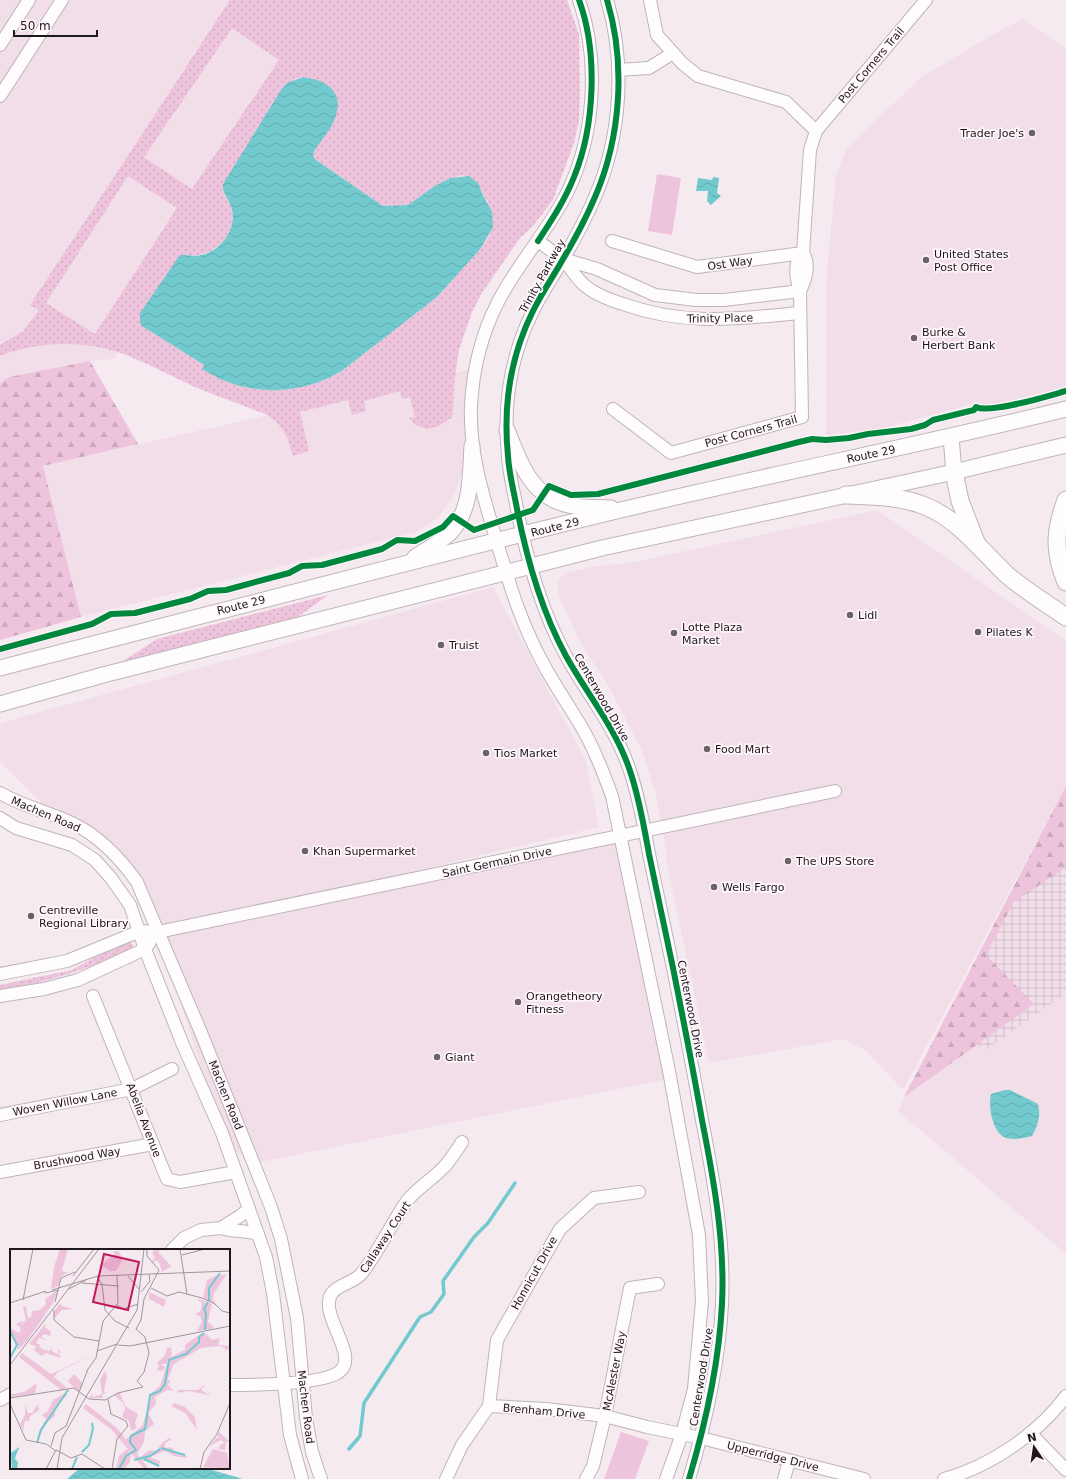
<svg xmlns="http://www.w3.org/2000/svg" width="1066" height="1479" font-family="'DejaVu Sans',sans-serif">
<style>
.built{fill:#f2dee9}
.industrial{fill:url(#industrial-grid)}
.grass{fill:url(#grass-dots);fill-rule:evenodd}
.forest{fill:url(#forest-firs)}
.green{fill:#eec4dd}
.water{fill:url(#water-waves)}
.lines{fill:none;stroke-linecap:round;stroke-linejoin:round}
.stream{stroke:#72cace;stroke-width:3.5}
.minor-casing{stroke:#bdb5ba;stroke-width:14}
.major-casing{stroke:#bdb5ba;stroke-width:17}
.highway-casing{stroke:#bdb5ba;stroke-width:19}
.minor{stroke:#fefcfd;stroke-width:12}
.major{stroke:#fefcfd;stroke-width:15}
.highway{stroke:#fefcfd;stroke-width:17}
.cycleway-casing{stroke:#fff7fb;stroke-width:8}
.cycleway{stroke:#00873e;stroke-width:6}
.poi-dot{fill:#696266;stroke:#fff7fb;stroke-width:1.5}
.labels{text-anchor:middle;stroke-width:3.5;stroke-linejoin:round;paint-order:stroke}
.street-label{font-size:11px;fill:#1e181c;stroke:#fff7fb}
.poi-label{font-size:11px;fill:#1e181c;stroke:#fff7fb;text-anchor:start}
.inset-river{fill:none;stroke:#72cace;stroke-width:2}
.inset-road{fill:none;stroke:#9f969b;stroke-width:1}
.view{fill:#c2185b;fill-opacity:0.15;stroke:#c2185b;stroke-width:2}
.inset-edge{fill:none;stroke:#1e181c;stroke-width:2}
</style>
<defs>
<pattern id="industrial-grid" width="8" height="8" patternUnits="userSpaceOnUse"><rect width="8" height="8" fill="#f2dee9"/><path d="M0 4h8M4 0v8" fill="none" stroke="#cfbec7"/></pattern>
<pattern id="grass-dots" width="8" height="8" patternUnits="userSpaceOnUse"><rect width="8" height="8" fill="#eec4dd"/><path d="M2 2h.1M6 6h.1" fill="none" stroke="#cca8bd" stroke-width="1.8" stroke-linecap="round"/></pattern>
<pattern id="forest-firs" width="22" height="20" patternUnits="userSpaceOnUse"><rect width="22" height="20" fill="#eec4dd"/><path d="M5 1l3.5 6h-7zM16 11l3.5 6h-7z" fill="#cca8bd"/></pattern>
<pattern id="water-waves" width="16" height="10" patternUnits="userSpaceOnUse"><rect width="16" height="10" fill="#72cace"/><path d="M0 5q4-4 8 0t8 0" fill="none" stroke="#62adb0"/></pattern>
</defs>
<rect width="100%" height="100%" fill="#f5eaf0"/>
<!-- built -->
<g class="built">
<polygon points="0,0 326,0 114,359 90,361 9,377 0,383"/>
<polygon points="1023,19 1066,49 1066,387 986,406 976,403 880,429 826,435 826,283 836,175 846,150 920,78 999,31"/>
<polygon points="476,368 472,446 453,497 438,518 416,532 81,617 43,466"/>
<polygon points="877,510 1066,641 1066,786 903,1090 865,1050 844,1039 709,1063 666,860 666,850 655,791 642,751 608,685 580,642 559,596 557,581 566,573 591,567 635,562"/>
<polygon points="493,587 586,761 599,827 179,927 622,836 671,1078 261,1162 227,1148 158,932 111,851 56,817 0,762 0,723"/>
<polygon points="1066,993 1066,1254 898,1111 942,1023 986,1050"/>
</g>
<!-- industrial -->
<polygon class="industrial" points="1066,800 1066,993 986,1050 942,1023"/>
<!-- grass -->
<g class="grass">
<path d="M230 0H567L579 35 580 96 579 120 574 143 553 200 533 226 520 238 482 293 472 312 459 350 454 384 453 414 451 418 439 426 427 429 416 425 409 418 415 417 410 397 402 399 400 391 364 401 366 411 352 415 348 400 300 412 309 451 293 456C288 437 283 424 265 414 243 405 221 398 200 389 176 379 154 366 131 357 89 340 42 340 0 356V345L23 331 39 310 30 305ZM232 28 279 60 192 189 144 157ZM303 77 312 78 334 120 314 151 313 156 316 160 383 206 408 205 436 185 462 175 479 184 481 191 488 202 490 234 481 248 437 297 343 370C301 397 245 397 203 369L204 365 142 326 185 255C210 259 236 239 232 211 231 203 224 197 222 188L294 79ZM128 176 177 208 95 334 46 303Z"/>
<polygon points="328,595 298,617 122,662 157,639"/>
<path d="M130 941 133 945V950C89 968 47 983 0 990V985L72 970 121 943Z"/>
</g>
<!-- forest -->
<g class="forest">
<polygon points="90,361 138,444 43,466 81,617 0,640 0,383 9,377"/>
<polygon points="1066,786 1066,867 1013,903 986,955 1034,1004 904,1097"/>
</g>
<!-- green -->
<g class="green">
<polygon points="657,174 681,178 672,235 648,231"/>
<polygon points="621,1432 649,1441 635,1479 604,1479"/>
</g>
<!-- water -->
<g class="water">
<path d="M303 77C321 79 342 88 337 111 335 125 322 139 314 151L313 156 316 160 383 206 408 205 436 185 451 178 469 176 479 184 481 191 492 212 493 227 481 248 437 297 343 370C301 397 245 397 202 369L204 365 142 326 140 323V313L180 255C189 255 197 257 205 254 223 248 236 228 232 210 230 200 221 193 223 184L281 90 287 83Z"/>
<polygon points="713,177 719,178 717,193 721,196 711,205 707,201 708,191 696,191 698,178 712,180"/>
<path d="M1005 1090H1010L1038 1104C1041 1116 1038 1125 1032 1136 1024 1138 1012 1141 1004 1137 992 1131 988 1105 991 1094Z"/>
<polygon points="80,1468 205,1468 243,1479 67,1479"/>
</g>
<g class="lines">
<!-- stream -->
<polyline class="stream" points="349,1449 360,1436 364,1403 420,1317 431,1312 444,1294 443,1281 474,1237 488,1223 515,1183"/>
<!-- minor casing -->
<g class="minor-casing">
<g id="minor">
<path d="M579 0C600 60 595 136 567 193 548 231 518 263 498 302 482 333 473 370 471 405 469 452 483 495 496 539 510 586 521 624 545 667 556 687 569 706 581 726 594 748 603 772 612 796L669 1071 699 1235 702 1301 694 1389 682 1434 666 1479"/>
<path d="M607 0C626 63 621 137 595 197 586 218 575 239 563 259 553 277 541 294 532 313 510 358 503 406 508 456 509 474 514 492 517 509 527 560 541 610 566 656 587 694 616 728 630 771 639 797 644 826 649 854 657 892 665 930 673 968 683 1018 693 1069 702 1120 714 1181 725 1242 722 1304 719 1364 706 1422 689 1479"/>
<polyline points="650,0 657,35 682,63 698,76 786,102 816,131"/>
<polyline points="0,45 29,0"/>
<polyline points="618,70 649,68 673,53"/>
<polyline points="0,96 62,0"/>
<polyline points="538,241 563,259"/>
<polyline points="612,241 697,267 803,253"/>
<path d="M800 291 724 300H696L655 295 597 269 563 259C570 267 575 276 582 283 592 293 610 300 623 304 685 326 736 319 800 313"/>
<path d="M800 291C806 279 810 264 803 253L810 150 816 131 926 0"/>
<path d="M613 409 671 453 802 417 800 291C796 279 793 263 803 253"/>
<path d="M0 793C24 807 50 812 74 824 100 837 120 858 137 882L202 1035 271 1207 281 1239 297 1318 306 1418 312 1452 321 1479"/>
<polyline points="0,818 16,828 72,845 95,860 111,878 130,905 145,949 183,1045 222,1133 266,1257 273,1293 290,1435 302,1479"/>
<polyline points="0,974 67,961 140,931 158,932 835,791"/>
<polyline points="0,996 44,989 78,980 145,949 150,942"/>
<polyline points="93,996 167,1179 180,1182 236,1172"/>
<polyline points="0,1115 132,1089 172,1069"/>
<polyline points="0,1172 153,1144"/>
<path d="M221 1228C233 1232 245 1230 258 1234"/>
<polyline points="172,1250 184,1238 201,1230 221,1228 240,1216 249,1209"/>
<path d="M229 1385C252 1385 322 1385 339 1372 361 1356 317 1314 332 1293 339 1284 356 1282 362 1273 379 1251 391 1224 407 1201 417 1188 433 1179 445 1166 451 1159 457 1150 462 1142"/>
<polyline points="0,1400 11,1394"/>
<polyline points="489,1406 497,1340 560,1229 594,1198 639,1192"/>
<polyline points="1030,1433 1066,1470"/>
<polyline points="446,1479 462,1445 489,1406 546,1409 605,1416 647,1427 701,1438 864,1479"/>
<polyline points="586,1479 593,1466 605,1416 630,1288 658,1284"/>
<polyline points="784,1479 789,1461"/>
<path d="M944 1479C989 1467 1038 1434 1066 1396"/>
</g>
</g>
<!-- major casing -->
<g class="major-casing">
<g id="major">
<path d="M507 430C520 462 530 496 568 505 582 508 597 507 611 508"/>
<polyline points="951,437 954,472"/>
<path d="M415 557C426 550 440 542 450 533 472 510 470 476 472 446"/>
<path d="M0 668C208 615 416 559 625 509 772 474 920 445 1066 409"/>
<polyline points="0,704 103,675 602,548 954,472 1066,445"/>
</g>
</g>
<!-- highway casing -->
<g class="highway-casing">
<g id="highway">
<polyline points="954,472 960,501 976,542"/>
<path d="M846 495C873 496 900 496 925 506 958 519 981 550 1006 574 1024 590 1046 603 1066 617"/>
<path d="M1066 500C1055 530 1053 551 1066 582"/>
</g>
</g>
<!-- minor -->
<use href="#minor" class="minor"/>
<!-- major -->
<use href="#major" class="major"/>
<!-- highway -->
<use href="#highway" class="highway"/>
<!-- cycleway casing -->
<g class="cycleway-casing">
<g id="cycleway">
<path d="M607 0C626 63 621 137 595 197 586 218 575 239 563 259 553 277 541 294 532 313 510 358 503 406 508 456 509 474 514 492 517 509 527 560 541 610 566 656 587 694 616 728 630 771 639 797 644 826 649 854 657 892 665 930 673 968 683 1018 693 1069 702 1120 714 1181 725 1242 722 1304 719 1364 706 1422 689 1479"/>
<path d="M538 241C551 221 565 200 574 177 595 126 598 52 579 0"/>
<path d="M0 649 92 624 111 614 135 613 190 599 208 591 226 590 289 573 302 566 322 565 382 549 397 540 415 541 443 527 453 516 474 530 533 510 549 486 571 495 598 494 799 442 812 439 826 440 849 438 868 434 911 429 925 425 933 420 974 410 976 407C990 414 1048 396 1066 391"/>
</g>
</g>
<!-- cycleway -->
<use href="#cycleway" class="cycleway"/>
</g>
<!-- markers -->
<g class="poi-dot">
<circle cx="1032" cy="133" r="4"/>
<circle cx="926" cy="260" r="4"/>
<circle cx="914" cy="338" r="4"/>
<circle cx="850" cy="615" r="4"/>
<circle cx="978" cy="632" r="4"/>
<circle cx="674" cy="633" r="4"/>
<circle cx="441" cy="645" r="4"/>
<circle cx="707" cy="749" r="4"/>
<circle cx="486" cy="753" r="4"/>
<circle cx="305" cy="851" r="4"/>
<circle cx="788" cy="861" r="4"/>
<circle cx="714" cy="887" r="4"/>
<circle cx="31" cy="916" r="4"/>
<circle cx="518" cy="1002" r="4"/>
<circle cx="437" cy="1057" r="4"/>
</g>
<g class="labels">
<!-- street labels -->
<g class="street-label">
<text transform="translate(871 65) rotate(-50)" y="4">Post Corners Trail</text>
<text transform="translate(730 263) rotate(-8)" y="4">Ost Way</text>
<text transform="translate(542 276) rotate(-61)" y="4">Trinity Parkway</text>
<text transform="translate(720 318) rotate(-1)" y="4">Trinity Place</text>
<text transform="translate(751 431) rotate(-15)" y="4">Post Corners Trail</text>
<text transform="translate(871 454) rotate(-12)" y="4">Route 29</text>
<text transform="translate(555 527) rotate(-14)" y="4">Route 29</text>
<text transform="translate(241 605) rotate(-14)" y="4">Route 29</text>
<text transform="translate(602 697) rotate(60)" y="4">Centerwood Drive</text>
<text transform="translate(46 814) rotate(23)" y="4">Machen Road</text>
<text transform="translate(497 862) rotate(-12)" y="4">Saint Germain Drive</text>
<text transform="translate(691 1009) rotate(79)" y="4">Centerwood Drive</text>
<text transform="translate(226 1095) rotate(68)" y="4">Machen Road</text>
<text transform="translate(65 1102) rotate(-11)" y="4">Woven Willow Lane</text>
<text transform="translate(144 1120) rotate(69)" y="4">Abelia Avenue</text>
<text transform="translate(77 1158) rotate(-10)" y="4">Brushwood Way</text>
<text transform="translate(385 1237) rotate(-57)" y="4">Callaway Court</text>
<text transform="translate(534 1273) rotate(-61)" y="4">Honnicut Drive</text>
<text transform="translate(614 1371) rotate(-79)" y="4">McAlester Way</text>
<text transform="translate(701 1377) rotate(-81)" y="4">Centerwood Drive</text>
<text transform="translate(306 1407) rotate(83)" y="4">Machen Road</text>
<text transform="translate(544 1411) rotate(5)" y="4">Brenham Drive</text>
<text transform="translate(773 1456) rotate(14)" y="4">Upperridge Drive</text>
</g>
<!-- poi labels -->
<g class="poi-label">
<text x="1024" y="137" text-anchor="end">Trader Joe's</text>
<text x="934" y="258">United States<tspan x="934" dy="13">Post Office</tspan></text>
<text x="922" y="336">Burke &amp;<tspan x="922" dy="13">Herbert Bank</tspan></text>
<text x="858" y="619">Lidl</text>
<text x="682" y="631">Lotte Plaza<tspan x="682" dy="13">Market</tspan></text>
<text x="986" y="636">Pilates K</text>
<text x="449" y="649">Truist</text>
<text x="715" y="753">Food Mart</text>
<text x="494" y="757">Tios Market</text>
<text x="313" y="855">Khan Supermarket</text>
<text x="796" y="865">The UPS Store</text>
<text x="722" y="891">Wells Fargo</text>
<text x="39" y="914">Centreville<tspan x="39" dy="13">Regional Library</tspan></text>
<text x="526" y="1000">Orangetheory<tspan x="526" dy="13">Fitness</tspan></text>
<text x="445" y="1061">Giant</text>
</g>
</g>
<!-- overview -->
<g transform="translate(10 1249)">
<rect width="220" height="220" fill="#f5eaf0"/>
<path d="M104 2H107L109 3 113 10 106 22H100L91 16 105 5ZM12 104 41 125 85 105 48 123 44 128 57 139 51 141 9 108ZM76 155 107 179 139 220H134L102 181 73 159Z" fill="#eec4dd"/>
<path d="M50 0H58L52 21 54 23H59L51 27 48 37 41 40 44 18ZM217 25 204 44 203 50 206 55 193 49 197 31 205 27ZM48 41 43 54 17 92 8 101 0 79 9 84 11 79 6 75 13 72 11 76 16 71 13 58 16 57 18 69 21 68 22 62 30 61 36 55 35 50ZM189 50 202 55 198 73 204 78 202 80 187 82 192 73 190 67 185 66 191 61 192 53 188 52ZM36 74 35 78 41 83 40 87 34 85 31 88 38 92 29 89 26 94 31 96 29 97 32 100 40 102 42 98V102L49 106 48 100 50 102V109L36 104 31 107 25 102 24 100 27 98 19 95ZM196 85 202 91 210 89 208 96 220 97V99L215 102V99L209 97 191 99 164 115 157 132 161 130 158 136 164 142 157 141 145 148 146 155 138 164 144 175 135 182 134 193 127 205 115 191 133 176 141 144 150 137 159 109 175 101V96L186 88ZM161 98 162 105 156 115H151L155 118 154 121 147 122 149 116 147 114 155 106 157 99ZM95 122 97 127 94 143 97 144 92 145 93 149H79L82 145 83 148 92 145 90 131ZM27 134 25 145 0 148V144L4 145 16 142ZM195 135 191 141 197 145 202 143 198 146 179 142 167 144 168 141H188ZM55 144 57 146 45 159V167L36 174 27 193 29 182 36 170 32 166 38 162 43 151ZM110 144 115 157 128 165 125 174 127 179 121 182 119 172 112 168 115 159 112 153 104 146ZM164 154 175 158 185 168 187 181 175 164 161 157ZM15 155 18 164H22L28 155 29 161 20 167 19 172H15L13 181 10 175 15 166ZM209 183 220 193H216L215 201 208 200 211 195 215 194 211 191 199 198 206 189H211L207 188ZM159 189 162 190 155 194V199L161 198 167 205H175L176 207 177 208V209L164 207 155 202 140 208 150 212 149 218 137 211 133 212 130 208 140 201 147 202 151 195ZM117 200 121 205 120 213 114 220H106L109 207ZM203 200 217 204 220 220 193 218Z" fill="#eec4dd"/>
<path d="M145 0H152L148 3 161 17 152 23 149 13 146 11 143 14 142 12 145 9 142 4ZM139 43 156 51 154 58 139 50ZM49 55 52 57 64 60 52 61 44 70V63ZM64 125 73 135 68 143 58 132Z" fill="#eec4dd"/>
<path d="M9 198V199L6 206 5 210 8 213 7 220H2L1 204Z" fill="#72cace"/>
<path class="inset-river" d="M199 52V39L210 24M195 81 196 64 194 60 198 53M0 82 7 96 0 109M27 194 31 181 58 141M151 199 175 206M72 203 79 196 83 179 82 174M134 210 149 217M124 211 140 207 150 200M62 220 67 208M109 220 116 207 126 201 120 193 121 187 135 180 140 146 150 142 155 135 159 111 176 105 189 93V88L194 84"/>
<path class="inset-road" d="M170 0 177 45M172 6 195 0M63 27 84 0M118 27 129 40M87 28 92 35 95 61 105 72 119 79M72 34 109 37M141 39 157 47 169 43 192 49 205 55 212 62 220 64M59 40 76 31M42 41 88 27 220 22M131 43 140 32 139 26M35 44 49 41M134 50 149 21 137 7V0M13 51 23 0M45 53 51 29 65 23M0 54 36 42M106 56 114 60 128 55M44 61V71L64 88 89 92M108 96 120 97 220 77M87 102 107 95M0 116 89 0M220 128V147M0 149 64 139 79 150 95 151 108 144 133 138 127 132 134 123 139 104 135 88 126 80 131 71 134 50M98 150 101 165 116 172 118 177 107 190 102 220M0 155 16 191 36 195 46 202M41 197 45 184 56 177 78 120 86 109 93 72 108 54 107 26M36 220 46 201 61 209 72 205 95 220M47 220 52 189 127 61 134 0M190 220 194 203 207 185 220 154"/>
<path class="view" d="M94 5 129 13 118 61 83 53Z"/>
<rect width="220" height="220" class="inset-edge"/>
</g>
<!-- north arrow -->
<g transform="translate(1034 1447) rotate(347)" stroke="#fff7fb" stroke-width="3" paint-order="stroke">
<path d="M0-3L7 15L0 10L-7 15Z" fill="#1e181c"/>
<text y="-6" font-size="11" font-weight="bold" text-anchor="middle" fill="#1e181c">N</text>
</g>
<!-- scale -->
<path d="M14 30v6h83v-6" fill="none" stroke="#1e181c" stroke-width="2"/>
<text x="20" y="30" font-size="12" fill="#1e181c" stroke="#fff7fb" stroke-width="3" paint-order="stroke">50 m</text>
</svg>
